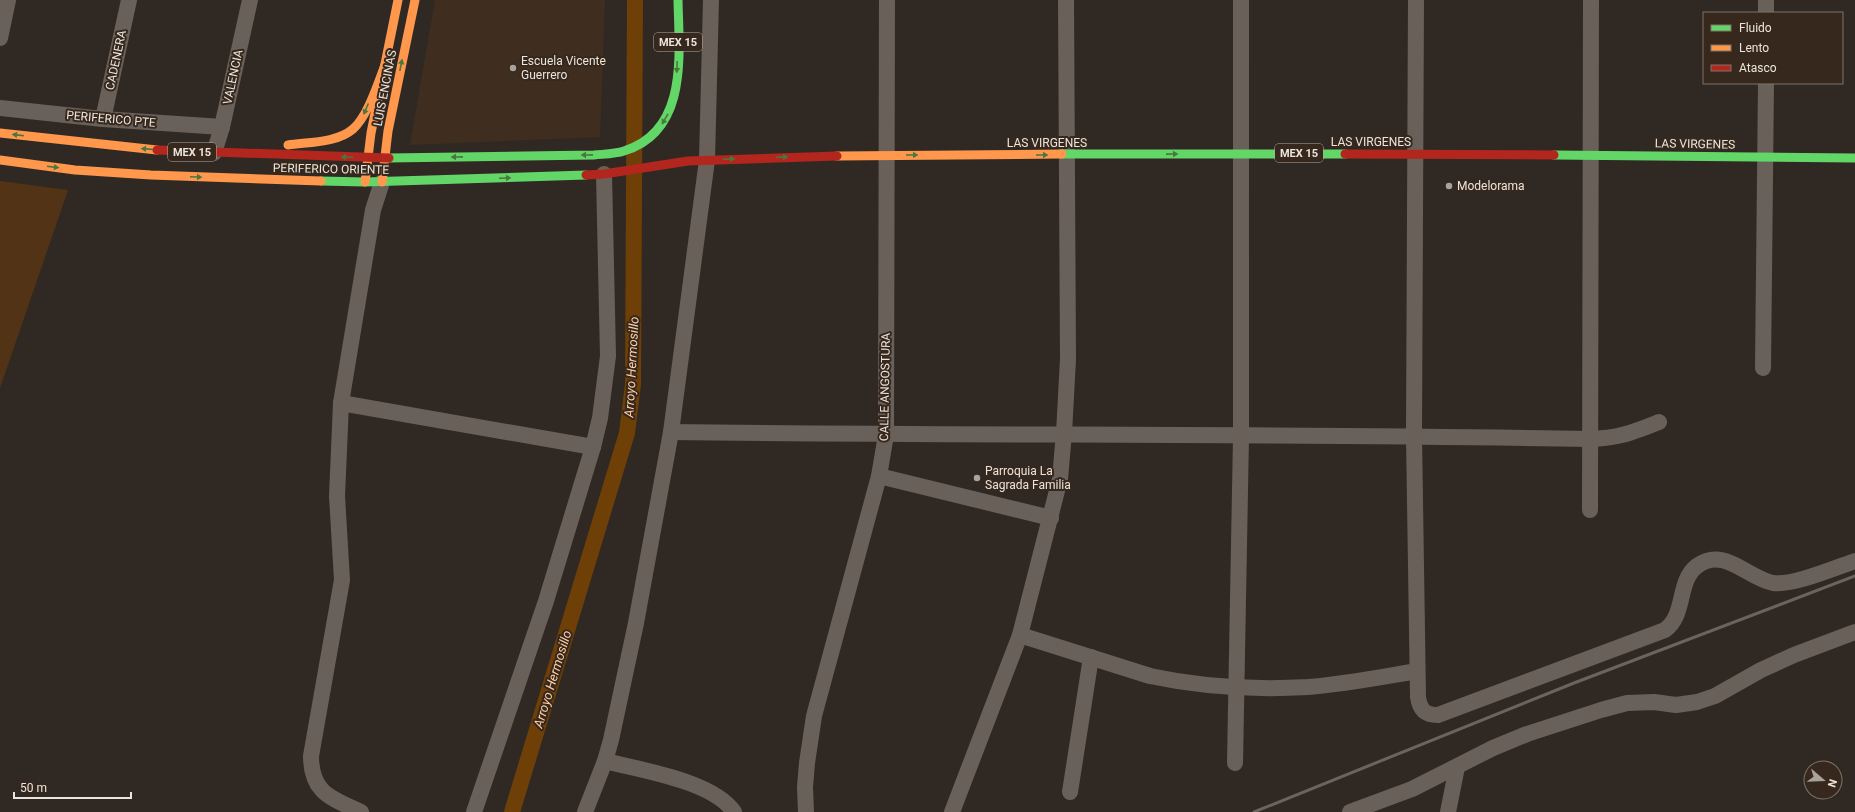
<svg xmlns="http://www.w3.org/2000/svg" width="1855" height="812" font-family="Roboto,sans-serif">
<style>
.built{fill:#3f2e20}
.green{fill:#533315}
.lines{fill:none;stroke-linecap:round;stroke-linejoin:round}
.canal{stroke:#6e3f06;stroke-width:16}
.street{stroke:#69605a;stroke-width:16}
.fast{stroke:#63d668;stroke-width:9}
.slow{stroke:#ff974d;stroke-width:9}
.jam{stroke:#b3261e;stroke-width:9}
.rail{stroke:#6a635e;stroke-width:3}
.oneway{fill:#4a763f}
.poi-dot{fill:#aaa39b;stroke:#36281d;stroke-width:1.5}
.labels{text-anchor:middle;stroke-width:4;stroke-linejoin:round;paint-order:stroke}
.shield{fill:#36281d;stroke:#b5aca3;stroke-width:1}
.shield-label{font-size:11px;font-weight:bold;fill:#ece4dc}
.street-label{font-size:12px;fill:#ece4dc;stroke:#36281d}
.poi-label{font-size:12px;fill:#ece4dc;stroke:#36281d;text-anchor:start}
.water-label{font-size:13px;font-style:italic;fill:#ffcfa6;stroke:#36281d}
</style>
<rect width="100%" height="100%" fill="#302923"/>
<!-- built -->
<polygon class="built" points="435,0 605,0 600,137 410,145"/>
<!-- green -->
<polygon class="green" points="0,181 68,190 0,388"/>
<g class="lines">
<!-- canal -->
<polyline class="canal" points="512,812 627,433 633,384 635,0"/>
<!-- street -->
<g class="street">
<path d="M1416 0 1414 435 1418 697C1420 710 1425 715 1438 715L1665 630C1686 615 1677 581 1697 566 1724 546 1747 578 1773 583 1792 586 1835 568 1855 561"/>
<polyline points="1766,13 1766,0"/>
<polyline points="0,38 8,0"/>
<polyline points="0,108 103,119 222,127"/>
<polyline points="103,119 129,0"/>
<polyline points="214,153 222,127 250,0"/>
<polyline points="1763,368 1766,83"/>
<polyline points="341,403 593,447"/>
<path d="M671 432C977 436 1283 433 1589 439 1619 438 1631 433 1659 422"/>
<polyline points="879,476 1051,518"/>
<polyline points="1590,510 1591,0"/>
<path d="M1020 635 1150 676C1201 687 1256 690 1308 687 1345 684 1381 677 1417 671"/>
<path d="M605 761C641 770 713 781 734 812"/>
<polyline points="1235,763 1241,436 1241,0"/>
<polyline points="1070,792 1091,657"/>
<path d="M361 812C331 798 311 793 311 756L342 580 337 496 341 403 373 210 382 182"/>
<polyline points="474,812 546,601 593,447 600,418 608,356 604,174"/>
<polyline points="585,812 605,761 611,740 636,623 671,432 707,160 711,0"/>
<polyline points="806,812 805,787 807,763 814,716 879,476 886,435 887,0"/>
<polyline points="952,812 1020,635 1060,479 1064,433 1068,359 1066,0"/>
<polyline points="1350,812 1412,789 1493,748 1527,734 1601,710 1627,703 1654,702 1676,705 1697,702 1715,696 1761,670 1794,655 1855,632"/>
<polyline points="1448,812 1457,767"/>
</g>
<!-- fast -->
<g class="fast">
<polyline points="1062,154 1345,154"/>
<polyline points="1554,155 1855,158"/>
<path d="M389 158 594 155C604 154 615 154 624 151 689 131 679 54 678 0"/>
<polyline points="321,181 365,182 586,175"/>
</g>
<!-- slow -->
<g class="slow">
<polyline points="0,133 157,150"/>
<path d="M288 145C308 142 337 143 353 129 369 115 379 79 387 60"/>
<polyline points="837,156 1062,154"/>
<polyline points="0,160 75,170 151,175 321,181"/>
<polyline points="365,182 371,133 398,0"/>
<polyline points="382,182 388,131 415,0"/>
</g>
<!-- jam -->
<g class="jam">
<polyline points="157,150 389,158"/>
<polyline points="1345,154 1554,155"/>
<polyline points="586,175 604,174 688,161 837,156"/>
</g>
<!-- rail -->
<polyline class="rail" points="1254,812 1574,683 1855,576"/>
</g>
<!-- one-way arrows -->
<defs><path id="oneway-solid" d="M-6-.8H1V-3.2L6.5 0L1 3.2V.8H-6Z"/></defs>
<g class="oneway">
<use href="#oneway-solid" transform="translate(401 65) rotate(-79)"/>
<use href="#oneway-solid" transform="translate(677 67) rotate(92)"/>
<use href="#oneway-solid" transform="translate(366 109) rotate(113)"/>
<use href="#oneway-solid" transform="translate(665 119) rotate(120)"/>
<use href="#oneway-solid" transform="translate(18 135) rotate(-173)"/>
<use href="#oneway-solid" transform="translate(147 149) rotate(-175)"/>
<use href="#oneway-solid" transform="translate(1172 154) rotate(-1)"/>
<use href="#oneway-solid" transform="translate(587 155) rotate(179)"/>
<use href="#oneway-solid" transform="translate(912 155)"/>
<use href="#oneway-solid" transform="translate(1042 155)"/>
<use href="#oneway-solid" transform="translate(347 157) rotate(-178)"/>
<use href="#oneway-solid" transform="translate(457 157) rotate(179)"/>
<use href="#oneway-solid" transform="translate(782 157) rotate(-2)"/>
<use href="#oneway-solid" transform="translate(729 159) rotate(-3)"/>
<use href="#oneway-solid" transform="translate(53 167) rotate(7)"/>
<use href="#oneway-solid" transform="translate(196 177) rotate(2)"/>
<use href="#oneway-solid" transform="translate(505 178) rotate(-2)"/>
</g>
<!-- markers -->
<g class="poi-dot">
<circle cx="513" cy="68" r="4"/>
<circle cx="1449" cy="186" r="4"/>
<circle cx="977" cy="478" r="4"/>
</g>
<g class="labels">
<!-- shield labels -->
<g class="shield">
<rect x="654" y="33" width="48" height="18" rx="3"/>
<rect x="168" y="143" width="48" height="18" rx="3"/>
<rect x="1275" y="144" width="48" height="18" rx="3"/>
</g>
<g class="shield-label">
<text x="678" y="46">MEX 15</text>
<text x="192" y="156">MEX 15</text>
<text x="1299" y="157">MEX 15</text>
</g>
<!-- street labels -->
<g class="street-label">
<text transform="translate(116 60) rotate(-78)" y="4">CADENERA</text>
<text transform="translate(233 77) rotate(-78)" y="4">VALENCIA</text>
<text transform="translate(385 88) rotate(-79)" y="4">LUIS ENCINAS</text>
<text transform="translate(111 119) rotate(5)" y="4">PERIFERICO PTE</text>
<text x="1371" y="146">LAS VIRGENES</text>
<text x="1047" y="147">LAS VIRGENES</text>
<text transform="translate(1695 144) rotate(1)" y="4">LAS VIRGENES</text>
<text transform="translate(331 169) rotate(1)" y="4">PERIFERICO ORIENTE</text>
<text transform="translate(885 387) rotate(-89)" y="4">CALLE ANGOSTURA</text>
</g>
<!-- poi labels -->
<g class="poi-label">
<text x="521" y="65">Escuela Vicente<tspan x="521" dy="14">Guerrero</tspan></text>
<text x="1457" y="190">Modelorama</text>
<text x="985" y="475">Parroquia La<tspan x="985" dy="14">Sagrada Familia</tspan></text>
</g>
<!-- water labels -->
<g class="water-label">
<text transform="translate(631 367) rotate(-87)" y="5">Arroyo Hermosillo</text>
<text transform="translate(552 679) rotate(-73)" y="5">Arroyo Hermosillo</text>
</g>
</g>
<!-- legend -->
<rect x="1703" y="12" width="140" height="72" fill="#36281d" stroke="#7f7369"/>
<rect x="1711" y="25" width="20" height="6" fill="#63d668" stroke="#7f7369"/>
<text x="1739" y="32" font-size="12" fill="#ece4dc">Fluido</text>
<rect x="1711" y="45" width="20" height="6" fill="#ff974d" stroke="#7f7369"/>
<text x="1739" y="52" font-size="12" fill="#ece4dc">Lento</text>
<rect x="1711" y="65" width="20" height="6" fill="#b3261e" stroke="#7f7369"/>
<text x="1739" y="72" font-size="12" fill="#ece4dc">Atasco</text>
<!-- north arrow -->
<g transform="translate(1823 780) rotate(109)"><circle r="19" fill="#36281d" stroke="#7f7369"/>
<path d="M0-3L7 15L0 10L-7 15Z" fill="#aaa39b"/>
<text y="-6" font-size="11" font-weight="bold" text-anchor="middle" fill="#ece4dc">N</text>
</g>
<!-- scale -->
<path d="M14 792v6h117v-6" fill="none" stroke="#ece4dc" stroke-width="2"/>
<text x="20" y="792" font-size="12" fill="#ece4dc" stroke="#36281d" stroke-width="3" paint-order="stroke">50 m</text>
</svg>
